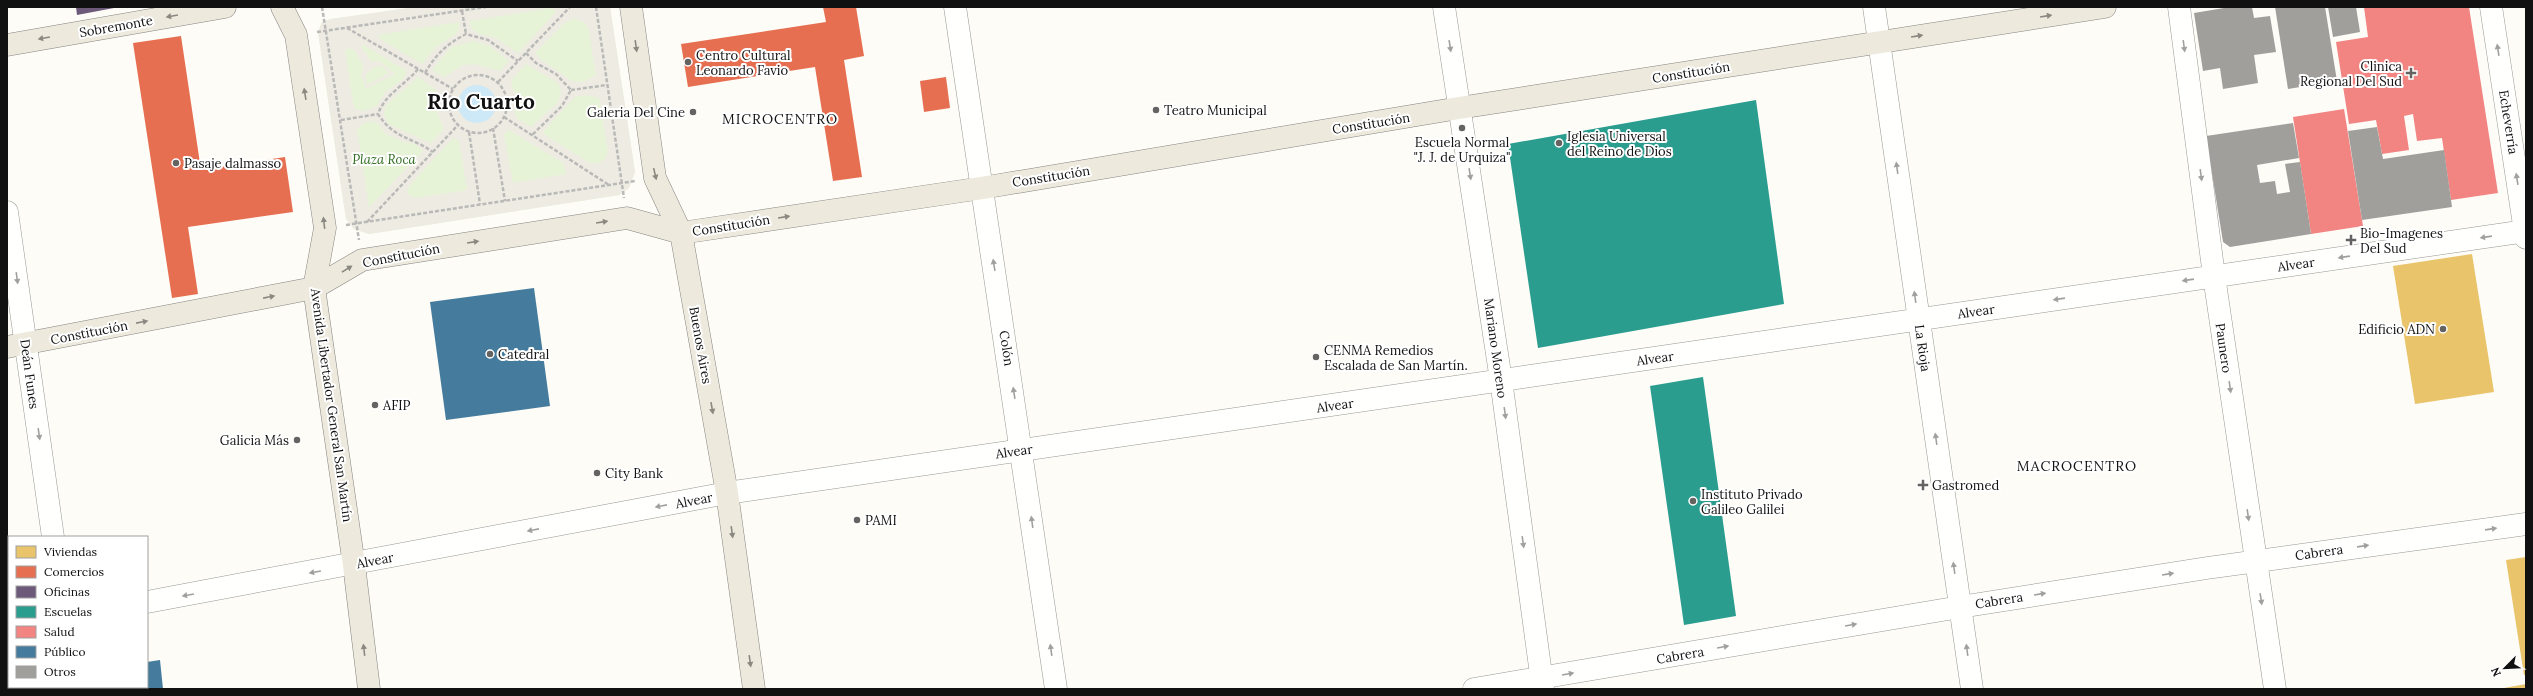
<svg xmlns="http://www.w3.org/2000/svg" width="2533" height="696" font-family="Lora,serif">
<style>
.green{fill:#e7f3d7}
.plaza{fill:#edebe2;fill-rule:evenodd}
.water{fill:#cde8f7}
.homes{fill:#e9c46a}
.shops{fill:#e76f51}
.offices{fill:#6d597a}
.schools{fill:#2a9d8f}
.health{fill:#f28482}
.public{fill:#457b9d}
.building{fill:#a19f9c}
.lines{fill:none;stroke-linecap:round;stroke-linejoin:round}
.minor-casing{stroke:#979795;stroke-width:23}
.major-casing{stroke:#858482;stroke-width:23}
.path{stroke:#b9b9b8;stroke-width:2.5;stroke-dasharray:4 2;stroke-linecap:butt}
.minor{stroke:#fffffe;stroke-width:22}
.major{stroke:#ede9dc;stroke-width:22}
.oneway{fill:#8a8881}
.oneway2{fill:#a0a09f}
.poi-dot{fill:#646362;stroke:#fff;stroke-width:1.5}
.labels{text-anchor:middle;stroke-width:4;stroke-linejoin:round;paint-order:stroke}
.street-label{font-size:13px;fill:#111;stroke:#fff}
.poi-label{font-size:13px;fill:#111;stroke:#fff;text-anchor:start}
.park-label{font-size:13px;font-style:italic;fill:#2f6b1f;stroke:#fff}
.neighbourhood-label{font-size:14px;letter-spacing:1px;fill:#111;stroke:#fff}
.town-label{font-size:21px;font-weight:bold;fill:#111;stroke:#fff}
</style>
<rect width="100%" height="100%" fill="#fdfcf7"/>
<!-- green -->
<polygon class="green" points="416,7 610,7 635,172 629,188 619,195 369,234 354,229 346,219 318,32 322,22 331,19"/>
<!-- plaza -->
<path class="plaza" d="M416 7H610L635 172 629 188 619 195 369 234 354 229 346 219 318 32 322 22 331 19ZM552 8 556 12 518 53 496 38 477 33 471 28 470 21ZM573 19 582 21 588 26 596 75 583 82 572 81 540 59 535 53 566 22ZM459 22V29L455 35 436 47 422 64 380 39 378 35ZM474 41 490 46 509 61 500 71 475 64 463 65 444 77 432 70 451 47ZM362 44 407 71 403 79 385 92 376 107 362 111 354 108 345 50 350 48 355 51 364 67 361 74 366 89 395 74 381 62 371 61 361 46ZM526 64 558 83 561 91 559 101 531 127 518 119 515 113V94L511 85 513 78ZM378 66 383 67 389 73 367 85 365 76 371 69ZM418 77 434 88 438 95 436 103 438 115 444 129 431 143 388 124 384 115 386 105ZM585 95 599 98 608 151 605 159 596 164 588 162 542 133 575 97ZM371 121 379 124 386 134 401 141 415 144 423 151 369 207 357 129 364 123ZM509 130 563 163 566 174 513 183 504 134ZM453 138 459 141 467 190 416 198 410 196 407 191 409 186Z"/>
<!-- water -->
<circle class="water" cx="477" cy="104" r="19"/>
<!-- homes -->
<g class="homes">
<polygon points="2472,254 2494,392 2415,404 2393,266"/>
<polygon points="2526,557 2526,675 2524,675 2506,560"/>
<polygon points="2526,684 2526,689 2504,689 2504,688"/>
</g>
<!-- shops -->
<g class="shops">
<polygon points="823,7 856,7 864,56 844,60 862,177 833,181 815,67 688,87 681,44 826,22"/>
<polygon points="181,36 201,170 285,157 293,212 188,227 198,294 172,298 133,43"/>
<polygon points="946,77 950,108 924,112 920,81"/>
</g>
<!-- offices -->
<polygon class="offices" points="76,7 114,7 114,8 77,15"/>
<!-- schools -->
<g class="schools">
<polygon points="1756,100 1784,304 1538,348 1508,144"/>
<polygon points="1703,377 1736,616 1684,625 1650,386"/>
</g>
<!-- health -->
<g class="health">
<polygon points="2364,7 2469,7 2498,193 2451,200 2442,138 2417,141 2413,114 2404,116 2409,150 2382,154 2376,120 2349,124 2336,42 2368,37"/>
<polygon points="2344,109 2363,226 2311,234 2293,117"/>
</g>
<!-- public -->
<g class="public">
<polygon points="534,288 550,406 446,420 430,302"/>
<polygon points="160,660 163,689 91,689 90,687 147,687 147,662"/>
</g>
<!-- building -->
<g class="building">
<polygon points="2230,7 2252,7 2254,18 2270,16 2276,52 2254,55 2258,83 2223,89 2220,68 2203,71 2194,13"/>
<polygon points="2275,7 2325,7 2337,81 2288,89"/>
<polygon points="2328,7 2356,7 2360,32 2333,37"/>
<polygon points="2293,123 2299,158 2257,165 2260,183 2275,181 2277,194 2290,192 2285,164 2300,162 2311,234 2230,247 2223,242 2206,136"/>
<polygon points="2377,127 2383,159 2444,150 2452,207 2362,220 2348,131"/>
</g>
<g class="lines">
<!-- minor casing -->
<g class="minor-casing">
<g id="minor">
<polyline points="955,7 1056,689"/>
<polyline points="1444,7 1501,380 1543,689"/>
<polyline points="1874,7 1972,689"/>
<polyline points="2179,7 2214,276 2275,689"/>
<polyline points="2491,7 2526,238"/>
<polyline points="7,212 53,537"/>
<polyline points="147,602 727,493 2526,231"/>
<polyline points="7,628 9,628"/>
<polyline points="72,687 72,689"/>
<polyline points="1474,689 1960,607 2207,568 2526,524"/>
</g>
</g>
<!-- major casing -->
<g class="major-casing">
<g id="major">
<polyline points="282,7 296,35 325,228 314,288 354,565 369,689"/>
<polyline points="631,7 655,178 681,233 727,493 754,689"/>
<polyline points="7,45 225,7"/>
<polyline points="7,347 314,288 362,260 627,218 681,233 982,188 1459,108 2105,7"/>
</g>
</g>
<!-- path -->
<g class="path">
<polyline points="322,7 359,240"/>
<polyline points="596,7 624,198"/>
<polyline points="462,11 466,34"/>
<polyline points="347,28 453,89"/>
<polyline points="317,32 486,7"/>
<polyline points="526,53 536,63 556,74 571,90 562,106 532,135"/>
<path d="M418 69C405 85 385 94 378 114 394 139 410 136 433 152"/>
<path d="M425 73C436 54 447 44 466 34L488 40 518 61"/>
<circle cx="478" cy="104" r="29"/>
<polyline points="498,82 570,7"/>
<polyline points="571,90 607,85"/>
<polyline points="504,117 609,185"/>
<polyline points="341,120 378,114"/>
<polyline points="493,128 505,201"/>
<polyline points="469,132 480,204"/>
<polyline points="367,222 458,125"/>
<polyline points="346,225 635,181"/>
</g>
<!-- minor -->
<use href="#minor" class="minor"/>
<!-- major -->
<use href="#major" class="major"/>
</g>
<!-- one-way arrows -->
<defs><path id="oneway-solid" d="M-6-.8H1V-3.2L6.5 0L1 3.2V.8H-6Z"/></defs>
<g class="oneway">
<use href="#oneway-solid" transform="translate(172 16) rotate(170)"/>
<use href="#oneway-solid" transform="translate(2046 16) rotate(-9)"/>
<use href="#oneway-solid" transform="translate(1917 36) rotate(-9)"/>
<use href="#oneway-solid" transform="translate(44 38) rotate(170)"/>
<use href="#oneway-solid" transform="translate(636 46) rotate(82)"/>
<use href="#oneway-solid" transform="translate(305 94) rotate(-99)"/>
<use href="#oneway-solid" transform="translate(655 174) rotate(77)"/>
<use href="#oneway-solid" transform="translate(784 217) rotate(-9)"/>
<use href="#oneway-solid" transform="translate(602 222) rotate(-9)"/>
<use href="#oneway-solid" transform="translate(324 223) rotate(-97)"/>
<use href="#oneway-solid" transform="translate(473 242) rotate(-9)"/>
<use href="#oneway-solid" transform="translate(347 269) rotate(-32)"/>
<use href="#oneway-solid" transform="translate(269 297) rotate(-11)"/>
<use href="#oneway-solid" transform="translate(142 322) rotate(-11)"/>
<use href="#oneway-solid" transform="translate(712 408) rotate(80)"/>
<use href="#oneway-solid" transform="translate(732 532) rotate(82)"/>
<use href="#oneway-solid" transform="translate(364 650) rotate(-97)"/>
<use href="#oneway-solid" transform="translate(750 661) rotate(82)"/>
</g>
<g class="oneway2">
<use href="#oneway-solid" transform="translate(1450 46) rotate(81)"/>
<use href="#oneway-solid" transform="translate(2184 46) rotate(82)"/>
<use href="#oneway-solid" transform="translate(2498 50) rotate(-99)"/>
<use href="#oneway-solid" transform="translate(1897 168) rotate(-98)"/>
<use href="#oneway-solid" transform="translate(1470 174) rotate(81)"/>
<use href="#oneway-solid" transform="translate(2201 175) rotate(82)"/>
<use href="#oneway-solid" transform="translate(2517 179) rotate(-99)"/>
<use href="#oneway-solid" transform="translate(2486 237) rotate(172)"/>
<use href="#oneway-solid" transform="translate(2344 257) rotate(172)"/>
<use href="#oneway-solid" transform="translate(994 265) rotate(-99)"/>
<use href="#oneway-solid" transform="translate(17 278) rotate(82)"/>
<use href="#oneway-solid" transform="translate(2188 280) rotate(172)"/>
<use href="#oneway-solid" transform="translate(1915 297) rotate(-98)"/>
<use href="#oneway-solid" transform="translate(2059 299) rotate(172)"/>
<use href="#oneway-solid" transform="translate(2230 387) rotate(82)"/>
<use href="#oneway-solid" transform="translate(1014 393) rotate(-99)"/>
<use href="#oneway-solid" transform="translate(1505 413) rotate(82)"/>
<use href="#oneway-solid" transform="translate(39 434) rotate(82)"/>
<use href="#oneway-solid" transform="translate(1936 439) rotate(-98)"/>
<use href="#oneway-solid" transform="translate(661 506) rotate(169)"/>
<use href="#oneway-solid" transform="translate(2248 515) rotate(82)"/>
<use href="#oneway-solid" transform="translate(1032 522) rotate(-98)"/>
<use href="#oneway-solid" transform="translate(2491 529) rotate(-8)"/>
<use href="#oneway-solid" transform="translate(533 530) rotate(169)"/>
<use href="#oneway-solid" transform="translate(1523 542) rotate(82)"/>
<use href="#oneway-solid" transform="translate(2363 546) rotate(-8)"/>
<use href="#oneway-solid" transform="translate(1954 568) rotate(-98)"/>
<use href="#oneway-solid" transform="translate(315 572) rotate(170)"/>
<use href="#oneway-solid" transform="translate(2168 574) rotate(-9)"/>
<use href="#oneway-solid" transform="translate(2040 594) rotate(-9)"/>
<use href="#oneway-solid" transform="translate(188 595) rotate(170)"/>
<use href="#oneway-solid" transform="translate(2261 599) rotate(81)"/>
<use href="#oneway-solid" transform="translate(1851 625) rotate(-10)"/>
<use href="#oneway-solid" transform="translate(1723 647) rotate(-10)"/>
<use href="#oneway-solid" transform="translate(1051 650) rotate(-98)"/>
<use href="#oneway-solid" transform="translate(1967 650) rotate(-98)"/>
<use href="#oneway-solid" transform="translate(1568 674) rotate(-10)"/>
</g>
<!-- markers -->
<g class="poi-dot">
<circle cx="688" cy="62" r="4"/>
<path d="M2409 67h4v4h4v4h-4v4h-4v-4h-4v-4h4z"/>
<circle cx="1156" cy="110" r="4"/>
<circle cx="693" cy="112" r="4"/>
<circle cx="1462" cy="128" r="4"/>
<circle cx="1559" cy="143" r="4"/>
<circle cx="176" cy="163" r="4"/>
<path d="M2349 234h4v4h4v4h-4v4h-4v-4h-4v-4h4z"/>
<circle cx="2443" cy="329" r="4"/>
<circle cx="490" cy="354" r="4"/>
<circle cx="1316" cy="357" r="4"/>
<circle cx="375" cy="405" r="4"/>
<circle cx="297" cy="440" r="4"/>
<circle cx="597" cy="473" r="4"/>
<path d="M1921 479h4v4h4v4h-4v4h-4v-4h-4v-4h4z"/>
<circle cx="1693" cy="501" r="4"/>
<circle cx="857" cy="520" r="4"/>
</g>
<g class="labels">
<!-- street labels -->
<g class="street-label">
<text transform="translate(116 26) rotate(-10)" y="5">Sobremonte</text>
<text transform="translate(1691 72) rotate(-9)" y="5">Constitución</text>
<text transform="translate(2509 122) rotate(81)" y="5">Echeverría</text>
<text transform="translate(1371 123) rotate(-9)" y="5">Constitución</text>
<text transform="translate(1051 176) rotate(-9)" y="5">Constitución</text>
<text transform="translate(731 225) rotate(-9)" y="5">Constitución</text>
<text transform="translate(401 255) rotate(-11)" y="5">Constitución</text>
<text transform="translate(2296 264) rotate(-8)" y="5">Alvear</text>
<text transform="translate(1976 311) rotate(-8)" y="5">Alvear</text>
<text transform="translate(89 332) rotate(-11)" y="5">Constitución</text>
<text transform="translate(701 345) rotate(80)" y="5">Buenos Aires</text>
<text transform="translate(1007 348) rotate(81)" y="5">Colón</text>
<text transform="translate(1496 348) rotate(82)" y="5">Mariano Moreno</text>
<text transform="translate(1923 348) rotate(82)" y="5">La Rioja</text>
<text transform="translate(2224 348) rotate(82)" y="5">Paunero</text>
<text transform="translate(1655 358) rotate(-8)" y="5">Alvear</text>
<text transform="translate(30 374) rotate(82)" y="5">Deán Funes</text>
<text transform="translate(332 405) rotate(82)" y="5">Avenida Libertador General San Martín</text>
<text transform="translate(1335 405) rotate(-8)" y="5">Alvear</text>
<text transform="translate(1014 451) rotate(-8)" y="5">Alvear</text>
<text transform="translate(694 500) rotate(-11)" y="5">Alvear</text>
<text transform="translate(2319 552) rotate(-8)" y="5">Cabrera</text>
<text transform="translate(375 560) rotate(-11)" y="5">Alvear</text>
<text transform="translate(1999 600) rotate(-9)" y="5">Cabrera</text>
<text transform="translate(1680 655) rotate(-10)" y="5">Cabrera</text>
</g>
<!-- poi labels -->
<g class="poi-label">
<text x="696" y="60">Centro Cultural<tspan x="696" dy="15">Leonardo Favio</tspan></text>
<text x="2402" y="71" text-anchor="end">Clinica<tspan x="2402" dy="15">Regional Del Sud</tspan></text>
<text x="1164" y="115">Teatro Municipal</text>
<text x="685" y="117" text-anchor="end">Galeria Del Cine</text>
<text x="1567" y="141">Iglesia Universal<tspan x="1567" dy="15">del Reino de Dios</tspan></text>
<text x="1462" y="147" text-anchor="middle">Escuela Normal<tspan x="1462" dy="15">"J. J. de Urquiza"</tspan></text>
<text x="184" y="168">Pasaje dalmasso</text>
<text x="2360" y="238">Bio-Imagenes<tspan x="2360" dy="15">Del Sud</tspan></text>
<text x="2435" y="334" text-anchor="end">Edificio ADN</text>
<text x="1324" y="355">CENMA Remedios<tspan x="1324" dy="15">Escalada de San Martín.</tspan></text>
<text x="498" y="359">Catedral</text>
<text x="383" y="410">AFIP</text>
<text x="289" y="445" text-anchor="end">Galicia Más</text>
<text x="605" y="478">City Bank</text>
<text x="1932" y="490">Gastromed</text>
<text x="1701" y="499">Instituto Privado<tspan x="1701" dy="15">Galileo Galilei</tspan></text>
<text x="865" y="525">PAMI</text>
</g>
<!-- park labels -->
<g class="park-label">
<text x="384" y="164">Plaza Roca</text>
</g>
<!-- neighbourhood labels -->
<g class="neighbourhood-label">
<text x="780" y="124">MICROCENTRO</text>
<text x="2077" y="471">MACROCENTRO</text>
</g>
<!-- town labels -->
<g class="town-label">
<text x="481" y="109">Río Cuarto</text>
</g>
</g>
<!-- border -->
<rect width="2533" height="696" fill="none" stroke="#111111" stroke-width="16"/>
<!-- legend -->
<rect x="8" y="536" width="140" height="152" fill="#ffffff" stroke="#a0a0a0"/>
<rect x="16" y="546" width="20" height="12" fill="#e9c46a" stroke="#a0a0a0"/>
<text x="44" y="556" font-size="12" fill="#111111">Viviendas</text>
<rect x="16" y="566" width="20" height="12" fill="#e76f51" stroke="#a0a0a0"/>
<text x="44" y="576" font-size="12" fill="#111111">Comercios</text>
<rect x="16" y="586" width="20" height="12" fill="#6d597a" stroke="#a0a0a0"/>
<text x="44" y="596" font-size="12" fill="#111111">Oficinas</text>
<rect x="16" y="606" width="20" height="12" fill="#2a9d8f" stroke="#a0a0a0"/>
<text x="44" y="616" font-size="12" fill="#111111">Escuelas</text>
<rect x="16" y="626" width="20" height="12" fill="#f28482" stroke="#a0a0a0"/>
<text x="44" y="636" font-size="12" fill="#111111">Salud</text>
<rect x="16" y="646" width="20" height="12" fill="#457b9d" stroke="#a0a0a0"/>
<text x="44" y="656" font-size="12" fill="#111111">Público</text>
<rect x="16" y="666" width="20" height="12" fill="#a19f9c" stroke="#a0a0a0"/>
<text x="44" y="676" font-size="12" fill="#111111">Otros</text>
<!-- north arrow -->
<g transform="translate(2505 668) rotate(246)" stroke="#ffffff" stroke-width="3" paint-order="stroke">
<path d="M0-3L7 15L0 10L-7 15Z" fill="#111111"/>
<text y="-6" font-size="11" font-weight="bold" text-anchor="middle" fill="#111111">N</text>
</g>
</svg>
